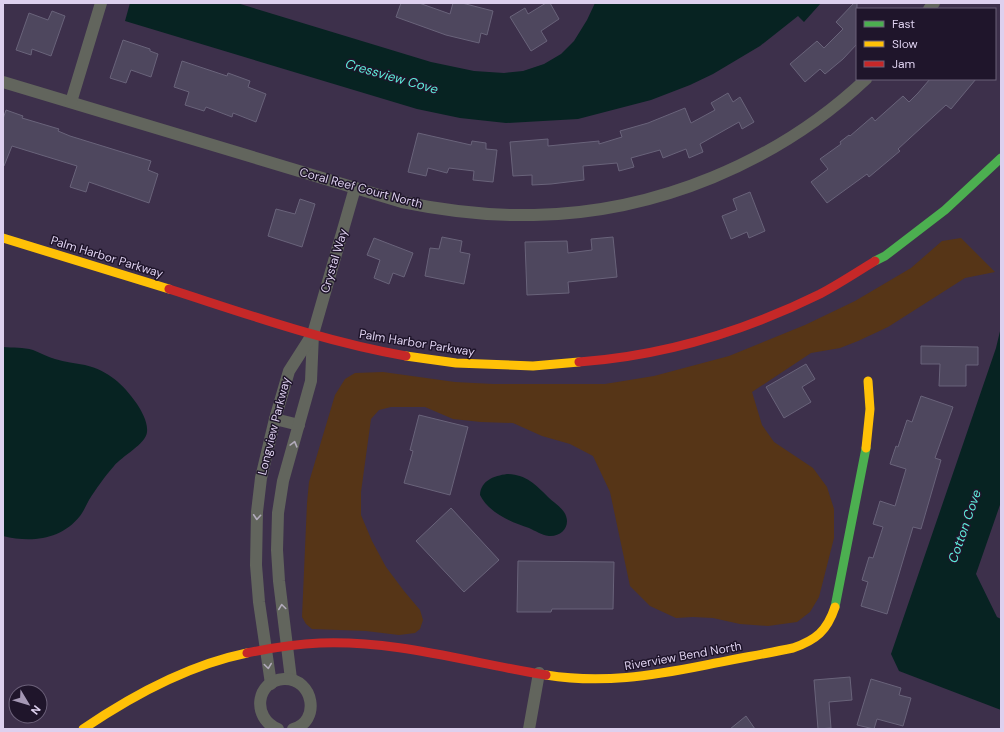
<svg xmlns="http://www.w3.org/2000/svg" width="1004" height="732" font-family="'DM Sans',sans-serif">
<style>
.green{fill:#563517}
.water{fill:#072322}
.building{fill:#4e475e;stroke:#69637a}
.lines{fill:none;stroke-linecap:round;stroke-linejoin:round}
.street{stroke:#62655d;stroke-width:12}
.fast{stroke:#4caf50;stroke-width:9}
.slow{stroke:#ffc107;stroke-width:9}
.jam{stroke:#c62828;stroke-width:9}
.oneway{stroke:#b2abbb}
.labels{text-anchor:middle;stroke-width:3;stroke-linejoin:round;paint-order:stroke}
.street-label{font-size:12px;fill:#ddd0ee;stroke:#1f152b}
.water-label{font-size:13px;font-style:italic;fill:#5decda;stroke:#1f152b}
</style>
<rect width="100%" height="100%" fill="#3d304b"/>
<!-- green -->
<polygon class="green" points="961,238 995,272 965,278 888,327 858,341 840,348 811,353 752,392 762,425 774,442 813,468 827,487 834,509 834,538 819,597 810,612 797,622 768,626 740,624 713,618 693,617 676,618 650,606 630,586 610,492 593,456 570,444 542,436 513,423 481,422 453,419 425,407 391,407 379,410 371,419 361,492 361,515 372,541 386,567 404,591 420,610 423,620 420,629 415,633 399,635 366,631 312,629 306,624 302,617 307,503 309,482 335,395 345,379 355,373 383,372 455,382 493,384 605,384 654,376 729,356 805,325 855,301 911,268 942,241"/>
<!-- water -->
<g class="water">
<polygon points="130,3 237,3 431,62 474,71 504,73 523,71 544,64 561,54 574,41 587,20 595,3 821,3 804,22 798,16 760,46 713,74 690,85 651,100 578,119 506,123 460,118 417,109 125,21"/>
<polygon points="1001,327 1001,502 976,574 997,617 1001,619 1001,710 899,671 891,654 996,348"/>
<path d="M3 347C13 348 23 347 33 350 41 353 48 357 55 359 65 362 75 363 85 365 109 371 123 384 137 404 142 412 148 422 147 432 146 444 122 456 114 466 105 476 96 489 89 500 86 505 84 511 80 516 61 540 31 543 3 536Z"/>
<path d="M507 474C527 475 535 484 548 497 553 502 560 506 564 512 572 524 563 537 549 536 541 535 536 531 529 528 511 522 489 513 480 495 481 480 494 476 507 474Z"/>
</g>
<!-- building -->
<g class="building">
<polygon points="401,3 419,3 450,14 453,3 462,3 493,11 487,35 481,33 479,43 446,35 396,17"/>
<polygon points="546,3 550,3 559,19 541,31 547,41 531,51 510,17 525,8 528,14"/>
<polygon points="854,3 857,3 857,44 843,59 825,74 820,69 805,82 790,64 817,41 824,48 843,29 836,22"/>
<polygon points="52,11 65,16 51,56 32,49 31,55 16,50 29,13 48,20"/>
<polygon points="123,40 150,49 150,51 158,54 151,77 131,70 126,83 110,78"/>
<polygon points="182,61 227,76 228,73 250,81 248,87 266,94 256,122 233,113 232,117 206,107 204,111 185,105 189,92 174,87"/>
<polygon points="930,79 976,79 951,109 946,105 898,149 900,151 869,177 867,174 827,203 811,182 828,169 820,159 841,144 840,142 849,135 850,136 872,117 875,121 903,96 909,102 918,93"/>
<polygon points="728,93 733,102 740,97 754,122 742,129 739,122 700,144 703,152 689,158 686,149 663,158 660,150 631,158 634,167 619,171 617,163 583,166 584,180 551,184 532,185 532,175 513,176 510,142 548,139 548,146 599,141 599,144 622,137 620,131 648,123 685,108 691,123 715,110 711,103"/>
<polygon points="6,110 23,116 22,118 59,129 58,131 70,136 151,161 148,170 158,174 149,203 89,182 86,192 70,187 77,166 12,146 4,166 3,166 3,119"/>
<polygon points="418,133 471,145 472,141 486,143 486,149 497,150 493,182 473,180 474,171 449,168 447,173 428,168 426,176 408,172"/>
<polygon points="750,192 765,231 749,238 747,232 731,239 722,216 737,210 733,199"/>
<polygon points="300,199 315,204 302,247 268,236 276,209 295,214"/>
<polygon points="442,237 462,241 460,252 470,254 464,284 425,276 430,248 439,249"/>
<polygon points="613,237 617,277 568,282 569,293 527,295 525,242 567,241 568,253 592,250 591,239"/>
<polygon points="374,238 413,253 404,277 393,273 389,284 374,278 380,260 367,255"/>
<polygon points="921,346 978,347 978,365 966,365 966,386 939,386 940,364 921,364"/>
<polygon points="806,364 815,379 802,387 811,402 784,418 766,387"/>
<polygon points="921,396 953,407 935,458 941,460 921,529 913,527 887,614 861,606 868,582 862,580 869,557 873,558 883,527 873,524 880,501 895,506 906,469 890,464 896,446 898,447 907,420 912,422"/>
<polygon points="419,415 468,427 450,495 404,483 413,451 410,450"/>
<polygon points="451,508 499,560 464,592 416,541"/>
<polygon points="518,561 614,562 613,609 552,609 551,612 517,612"/>
<polygon points="850,677 852,700 829,702 831,728 818,729 814,680"/>
<polygon points="871,679 901,688 899,695 911,698 903,726 877,719 874,729 857,725"/>
<polygon points="746,716 755,729 730,729"/>
</g>
<g class="lines">
<!-- street -->
<g class="street">
<polyline points="929,9 934,3"/>
<path d="M3 82 402 202C446 211 490 216 534 215 656 213 778 162 866 79"/>
<polyline points="71,102 101,3"/>
<polyline points="275,419 299,425"/>
<polyline points="291,679 279,581 277,550 278,513 283,481 311,381 313,334 355,188"/>
<polyline points="271,684 259,602 256,565 257,512 261,478 275,419 289,371 312,335"/>
<path d="M278 729C251 718 256 680 284 679 314 678 321 722 293 729"/>
<polyline points="529,729 539,673"/>
</g>
<!-- fast -->
<g class="fast">
<polyline points="875,261 885,256 945,210 1001,158"/>
<polyline points="835,607 866,448"/>
</g>
<!-- slow -->
<g class="slow">
<polyline points="3,238 169,289"/>
<polyline points="406,356 456,363 533,366 579,362"/>
<polyline points="866,448 870,409 868,381"/>
<path d="M546 675C602 684 651 676 706 665 735 659 764 654 793 648 816 640 827 631 835 607"/>
<path d="M83 729C133 695 188 665 247 653"/>
</g>
<!-- jam -->
<g class="jam">
<path d="M169 289C247 314 325 342 406 356"/>
<path d="M579 362C662 356 745 331 820 294 839 284 857 272 875 261"/>
<path d="M247 653C271 648 295 644 320 643 397 640 470 663 546 675"/>
</g>
</g>
<!-- one-way arrows -->
<defs><path id="oneway-chevron" d="M-2-3.5L2.5 0L-2 3.5" fill="none" stroke-width="1.6" stroke-linecap="round" stroke-linejoin="round"/></defs>
<g class="oneway">
<use href="#oneway-chevron" transform="translate(294 444) rotate(-75)"/>
<use href="#oneway-chevron" transform="translate(257 517) rotate(94)"/>
<use href="#oneway-chevron" transform="translate(282 607) rotate(-98)"/>
<use href="#oneway-chevron" transform="translate(268 666) rotate(82)"/>
</g>
<g class="labels">
<!-- street labels -->
<g class="street-label">
<text transform="translate(361 188) rotate(15)" y="4">Coral Reef Court North</text>
<text transform="translate(107 257) rotate(17)" y="4">Palm Harbor Parkway</text>
<text transform="translate(334 261) rotate(-73)" y="4">Crystal Way</text>
<text transform="translate(417 343) rotate(9)" y="4">Palm Harbor Parkway</text>
<text transform="translate(274 426) rotate(-76)" y="4">Longview Parkway</text>
<text transform="translate(683 656) rotate(-10)" y="4">Riverview Bend North</text>
</g>
<!-- water labels -->
<g class="water-label">
<text transform="translate(392 76) rotate(16)" y="5">Cressview Cove</text>
<text transform="translate(964 526) rotate(-71)" y="5">Cotton Cove</text>
</g>
</g>
<!-- border -->
<rect width="1004" height="732" fill="none" stroke="#ddd0ee" stroke-width="8"/>
<!-- legend -->
<rect x="856" y="8" width="140" height="72" fill="#1f152b" stroke="#6b6079"/>
<rect x="864" y="21" width="20" height="6" fill="#4caf50" stroke="#6b6079"/>
<text x="892" y="28" font-size="12" fill="#ddd0ee">Fast</text>
<rect x="864" y="41" width="20" height="6" fill="#ffc107" stroke="#6b6079"/>
<text x="892" y="48" font-size="12" fill="#ddd0ee">Slow</text>
<rect x="864" y="61" width="20" height="6" fill="#c62828" stroke="#6b6079"/>
<text x="892" y="68" font-size="12" fill="#ddd0ee">Jam</text>
<!-- north arrow -->
<g transform="translate(28 704) rotate(128)"><circle r="19" fill="#1f152b" stroke="#6b6079"/>
<path d="M0-3L7 15L0 10L-7 15Z" fill="#a598b5"/>
<text y="-6" font-size="11" font-weight="bold" text-anchor="middle" fill="#ddd0ee">N</text>
</g>
</svg>
